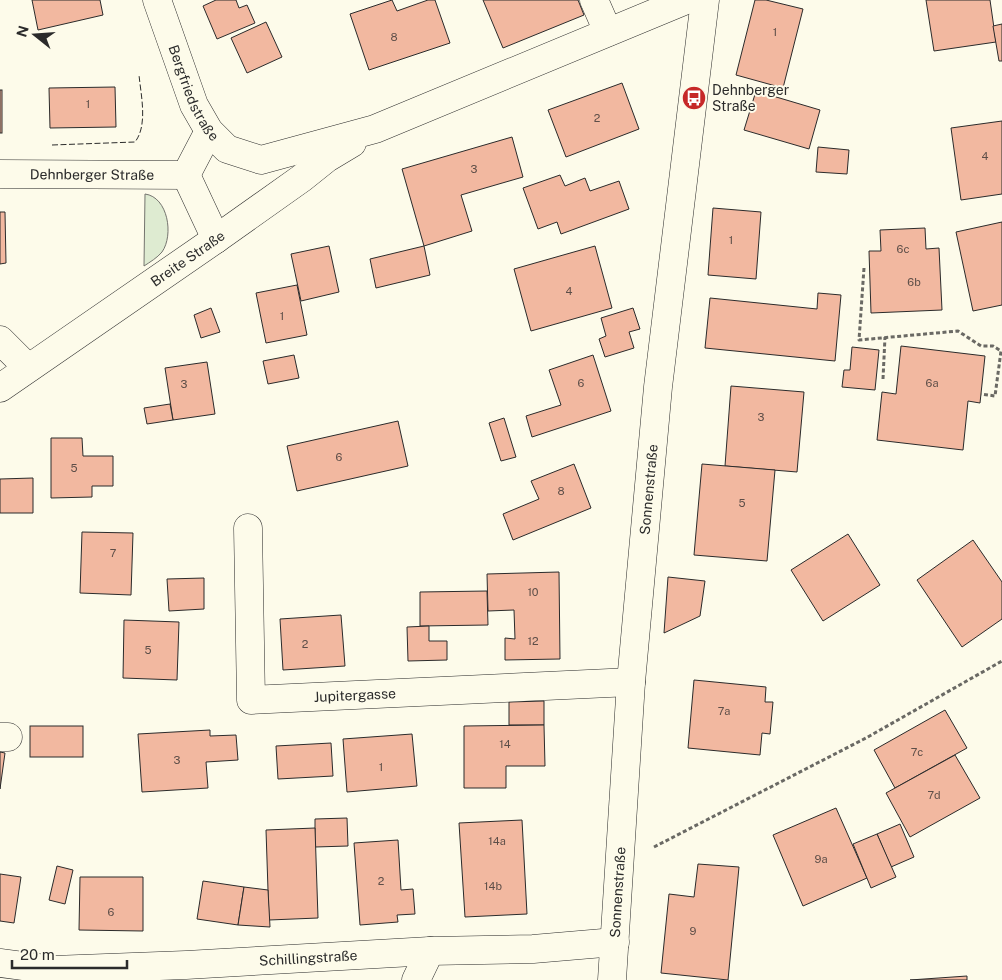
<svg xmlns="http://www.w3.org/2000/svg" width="1002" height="980" font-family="'Public Sans',sans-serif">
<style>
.green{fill:#deebd1;stroke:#74746e}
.building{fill:#f2b8a0;stroke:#2b2b2b}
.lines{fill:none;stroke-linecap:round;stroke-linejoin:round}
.minor-casing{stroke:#2b2b2b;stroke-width:29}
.path{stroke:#6a6964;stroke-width:3;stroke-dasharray:4 2.5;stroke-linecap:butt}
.minor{stroke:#fdfbea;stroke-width:28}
.fence{stroke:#2b2b2b;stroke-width:1;stroke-dasharray:6 2.5;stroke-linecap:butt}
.labels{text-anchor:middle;stroke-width:4;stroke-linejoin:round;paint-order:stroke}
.number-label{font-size:11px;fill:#5d4e48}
.poi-label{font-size:14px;fill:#2b2b2b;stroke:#fdfbea;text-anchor:start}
.street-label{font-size:14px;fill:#2b2b2b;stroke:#fdfbea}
</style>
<rect width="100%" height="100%" fill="#fdfbea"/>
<!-- green -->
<path class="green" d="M145 194C168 197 174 235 162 252 157 258 150 262 144 266Z"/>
<!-- building -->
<g class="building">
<polygon points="32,0 100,0 103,15 38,30"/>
<polygon points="216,0 236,0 239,8 247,5 255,23 217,39 203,6"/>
<polygon points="392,0 397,11 428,0 435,0 450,43 369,70 350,14"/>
<polygon points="483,0 578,0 584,15 503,48"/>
<polygon points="755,0 766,0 803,9 783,88 736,75"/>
<polygon points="926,0 990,0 996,42 934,51"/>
<polygon points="266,22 282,57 247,73 231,38"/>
<polygon points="1002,24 1002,61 999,61 993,26"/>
<polygon points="622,83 639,129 566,157 548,110"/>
<polygon points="115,87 116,127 50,128 49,88"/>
<rect x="0" y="90" width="2" height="43"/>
<polygon points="756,91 820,110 809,149 744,130"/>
<polygon points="1002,121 1002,194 961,200 951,128"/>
<polygon points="512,137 523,177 461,195 472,231 424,246 402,169"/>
<polygon points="818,147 849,150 847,174 816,172"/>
<polygon points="560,175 565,186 585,178 590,191 619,181 629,209 561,234 557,222 538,229 523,188"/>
<polygon points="713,208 761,212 756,279 708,275"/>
<polygon points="0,212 5,212 6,263 0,264"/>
<polygon points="1002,222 1002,305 973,311 956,232"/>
<polygon points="925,228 926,249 939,248 942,310 871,313 869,251 881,251 880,230"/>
<polygon points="329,246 339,292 301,301 291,254"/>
<polygon points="424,246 430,275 376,288 370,259"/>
<polygon points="595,246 612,308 531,331 514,269"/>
<polygon points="297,285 307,335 266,343 256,293"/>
<polygon points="818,293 841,295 835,361 705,348 710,298 817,309"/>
<polygon points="211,308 220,332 201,338 194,315"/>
<polygon points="633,308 640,329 629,332 634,348 605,357 599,339 606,336 601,318"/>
<polygon points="901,346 985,356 980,403 968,401 963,450 877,440 882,392 896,394"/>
<polygon points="852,347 879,350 875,390 842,387 844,370 850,370"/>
<polygon points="294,355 299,378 268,384 263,361"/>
<polygon points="593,355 611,411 532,437 526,416 561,405 549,370"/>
<polygon points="207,362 215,414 173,420 165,368"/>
<polygon points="731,386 804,392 797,472 725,466"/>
<polygon points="170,404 173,420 147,424 144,408"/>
<polygon points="504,418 516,457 501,461 489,423"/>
<polygon points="398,421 408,466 297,491 287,446"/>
<polygon points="51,438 82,438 83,456 113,456 113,486 92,486 92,497 51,498"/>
<polygon points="574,464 591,508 513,540 503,514 539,499 531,481"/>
<polygon points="702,464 775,470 767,561 694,555"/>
<polygon points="33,478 33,513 0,513 0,479"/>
<polygon points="82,532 133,533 131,595 80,593"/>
<polygon points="848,534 880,585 823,621 791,570"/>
<polygon points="973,540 1002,582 1002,619 962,647 917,580"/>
<polygon points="559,572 560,659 505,660 505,638 515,639 514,610 488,611 487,574"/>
<polygon points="668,577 705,581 700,616 664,633"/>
<polygon points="204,578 204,609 169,611 167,579"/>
<polygon points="487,591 488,625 420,626 420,592"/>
<polygon points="341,615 345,666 283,670 280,619"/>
<polygon points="124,620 179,622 177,680 123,678"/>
<polygon points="429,626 429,641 447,641 447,660 408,661 407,627"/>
<polygon points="694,680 766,687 765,702 773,702 770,734 762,733 760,755 688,748"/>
<polygon points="544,701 544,725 509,725 509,702"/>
<polygon points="945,710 967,748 895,788 874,750"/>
<polygon points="544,725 545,766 506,766 506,788 464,788 464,726"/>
<rect x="30" y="726" width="53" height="31"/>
<polygon points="210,730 210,736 236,735 238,760 206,762 208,788 142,792 138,734"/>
<polygon points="412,734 417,786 347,792 343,739"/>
<polygon points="331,743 333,776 278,779 276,746"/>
<polygon points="0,752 5,753 0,789"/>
<polygon points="955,755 980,798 910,837 886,793"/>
<polygon points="836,808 867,878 803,906 773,835"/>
<polygon points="347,818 348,846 315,847 315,819"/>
<polygon points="522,820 527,914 465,917 459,823"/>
<polygon points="900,824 914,857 891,867 877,834"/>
<polygon points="315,828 318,918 269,920 266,830"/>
<polygon points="877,834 896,877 871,888 853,844"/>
<polygon points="398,840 401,890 413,889 415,914 397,915 398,922 360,925 354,843"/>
<polygon points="698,864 739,867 728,980 661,973 669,894 694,897"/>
<polygon points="57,866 73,870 65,904 49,900"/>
<polygon points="0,874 21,877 14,923 0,921"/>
<polygon points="80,877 143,877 143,931 79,930"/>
<polygon points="203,881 244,887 238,925 197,919"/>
<polygon points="244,887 268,890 270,927 238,925"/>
<polygon points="967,976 967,980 910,980"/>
</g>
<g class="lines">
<!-- minor casing -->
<g class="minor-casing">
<g id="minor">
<path id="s1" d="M157 0 194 105 209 131 227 149 261 160 375 129 686 0"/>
<polyline points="594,0 608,32"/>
<path id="s2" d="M0 174 186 175"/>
<polyline points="186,175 216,239"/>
<polyline points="186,175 209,131"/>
<polyline points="0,340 28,368"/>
<path id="s3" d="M0 388 216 239 302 178 327 158 352 143"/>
<path id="s4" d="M248 528 251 700 631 682"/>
<polyline points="0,737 8,737"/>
<path id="s5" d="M0 963 53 970 186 965 430 951 533 949 615 942"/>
<polyline points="416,980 430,951"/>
<path id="s6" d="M612 980 631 682 658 387 705 0"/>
</g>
</g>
<!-- path -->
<g class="path">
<polyline points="864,268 859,340 958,331 981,346 993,346 1001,351 995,396 981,394"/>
<polyline points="883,379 885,337"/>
<polyline points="654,847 866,738 1002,661"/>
</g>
<!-- minor -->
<use href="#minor" class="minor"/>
<!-- fence -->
<path class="fence" d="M52 145 135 142C148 125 141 96 139 75"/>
</g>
<!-- icons -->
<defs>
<g id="bus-disc" transform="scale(1.25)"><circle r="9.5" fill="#c62828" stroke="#fdfbea"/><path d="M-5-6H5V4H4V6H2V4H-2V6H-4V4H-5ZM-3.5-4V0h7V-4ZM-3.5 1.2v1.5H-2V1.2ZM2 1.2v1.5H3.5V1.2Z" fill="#fff"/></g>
</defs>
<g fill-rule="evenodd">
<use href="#bus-disc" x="694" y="98"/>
</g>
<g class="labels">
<!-- number labels -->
<g class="number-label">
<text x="775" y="36">1</text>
<text x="394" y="41">8</text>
<text x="88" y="108">1</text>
<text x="597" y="122">2</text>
<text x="985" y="160">4</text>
<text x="474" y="173">3</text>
<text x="731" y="244">1</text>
<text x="903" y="253">6c</text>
<text x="914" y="286">6b</text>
<text x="569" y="295">4</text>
<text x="282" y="320">1</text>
<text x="581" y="387">6</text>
<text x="932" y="387">6a</text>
<text x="184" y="388">3</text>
<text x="761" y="421">3</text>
<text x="339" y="461">6</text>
<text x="74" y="472">5</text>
<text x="561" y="495">8</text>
<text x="742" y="507">5</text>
<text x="113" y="557">7</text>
<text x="533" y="596">10</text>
<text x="533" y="645">12</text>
<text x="305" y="648">2</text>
<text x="148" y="654">5</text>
<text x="724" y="715">7a</text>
<text x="505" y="748">14</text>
<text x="917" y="756">7c</text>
<text x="177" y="764">3</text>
<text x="381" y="771">1</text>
<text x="934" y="799">7d</text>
<text x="497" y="845">14a</text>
<text x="821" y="863">9a</text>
<text x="381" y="885">2</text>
<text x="493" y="890">14b</text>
<text x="111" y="916">6</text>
<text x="693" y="935">9</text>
</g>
<!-- poi labels -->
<g class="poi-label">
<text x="712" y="95">Dehnberger<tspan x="712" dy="16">Straße</tspan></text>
</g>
<!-- street labels -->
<g class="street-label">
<text dy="5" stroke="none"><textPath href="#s1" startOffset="100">Bergfriedstraße</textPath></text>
<text dy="5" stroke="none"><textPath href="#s2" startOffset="92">Dehnberger Straße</textPath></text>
<text dy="5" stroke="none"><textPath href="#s3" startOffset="228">Breite Straße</textPath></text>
<text dy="5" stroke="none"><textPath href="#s6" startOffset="492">Sonnenstraße</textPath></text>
<text dy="5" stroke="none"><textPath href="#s4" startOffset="276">Jupitergasse</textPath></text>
<text dy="5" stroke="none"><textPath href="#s6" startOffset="88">Sonnenstraße</textPath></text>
<text dy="5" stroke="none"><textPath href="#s5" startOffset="309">Schillingstraße</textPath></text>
</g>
</g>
<!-- north arrow -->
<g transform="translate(35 35) rotate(287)" stroke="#fdfbea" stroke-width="4" paint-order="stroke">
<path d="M0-4L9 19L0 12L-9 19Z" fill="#2b2b2b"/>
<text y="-8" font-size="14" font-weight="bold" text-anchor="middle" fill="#2b2b2b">N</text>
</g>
<!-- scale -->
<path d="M12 960v8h115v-8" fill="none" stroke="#2b2b2b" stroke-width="2.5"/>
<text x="20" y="960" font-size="15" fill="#2b2b2b" stroke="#fdfbea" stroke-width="4" paint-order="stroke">20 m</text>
</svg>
